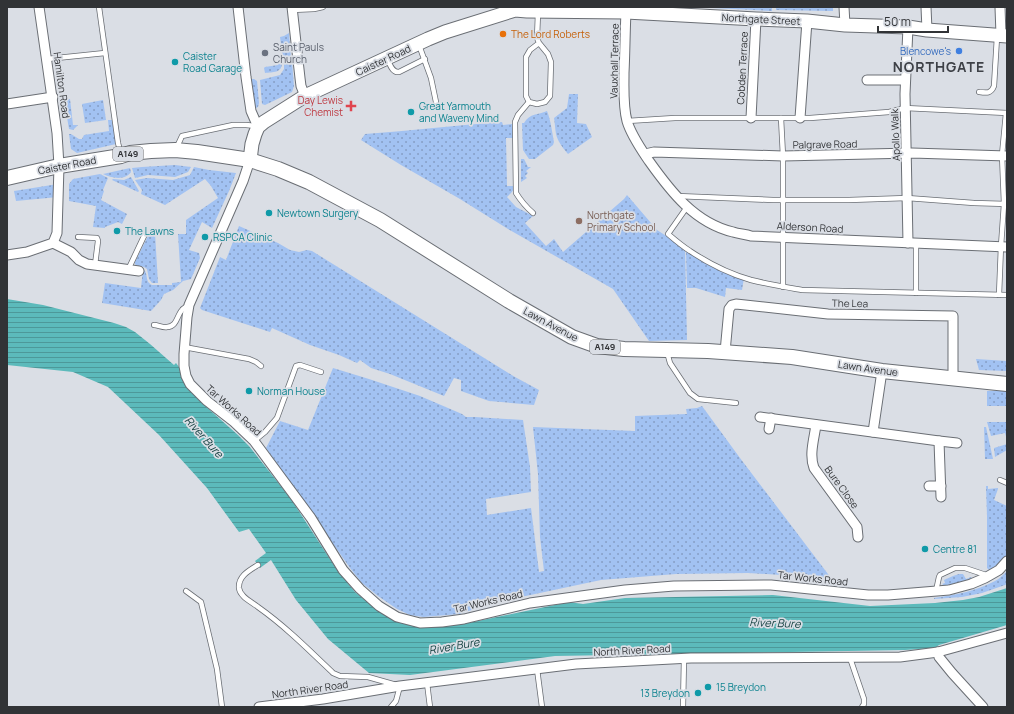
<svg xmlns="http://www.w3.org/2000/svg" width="1014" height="714" font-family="Manrope,sans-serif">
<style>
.green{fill:url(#green-dots)}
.water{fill:url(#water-rules)}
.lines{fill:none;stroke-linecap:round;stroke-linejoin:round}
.lane-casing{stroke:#6a6e74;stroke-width:6}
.street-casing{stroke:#6a6e74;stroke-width:11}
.secondary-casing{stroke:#6a6e74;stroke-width:15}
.primary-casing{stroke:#6a6e74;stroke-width:16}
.lane{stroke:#fff;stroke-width:4.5}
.street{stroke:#fff;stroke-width:9}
.secondary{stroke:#fff;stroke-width:13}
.primary{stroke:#fff;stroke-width:14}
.food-dot{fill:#e8710a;stroke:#dadee5;stroke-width:1.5}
.shop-dot{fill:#3f7fe0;stroke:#dadee5;stroke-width:1.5}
.worship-dot{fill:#6b7280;stroke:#dadee5;stroke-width:1.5}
.culture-dot{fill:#0f9aa8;stroke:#dadee5;stroke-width:1.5}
.health-dot{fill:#e0444e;stroke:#dadee5;stroke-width:1.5}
.education-dot{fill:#8d6e63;stroke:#dadee5;stroke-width:1.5}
.labels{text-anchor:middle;stroke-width:3.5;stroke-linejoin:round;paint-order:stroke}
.shield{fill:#dadee5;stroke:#64666a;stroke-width:1}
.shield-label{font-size:9px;font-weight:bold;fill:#313336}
.street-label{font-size:10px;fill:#313336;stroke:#dadee5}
.food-label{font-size:10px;fill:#c56008;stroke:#dadee5;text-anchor:start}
.worship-label{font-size:10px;fill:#5b616d;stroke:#dadee5;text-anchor:start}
.shop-label{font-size:10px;fill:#366cbe;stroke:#dadee5;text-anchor:end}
.culture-label{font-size:10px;fill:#0d838f;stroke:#dadee5;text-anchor:start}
.health-label{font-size:10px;fill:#be3a42;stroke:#dadee5;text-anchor:end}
.education-label{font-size:10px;fill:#785e54;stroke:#dadee5;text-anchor:start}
.water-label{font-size:11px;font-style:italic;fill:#174343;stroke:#dadee5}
.district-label{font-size:14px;font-weight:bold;letter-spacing:1px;fill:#3e4147;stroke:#dadee5}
</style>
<defs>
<pattern id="green-dots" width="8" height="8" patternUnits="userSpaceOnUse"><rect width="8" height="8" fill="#a2c2f2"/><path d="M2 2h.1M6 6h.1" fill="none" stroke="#859ec5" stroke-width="1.8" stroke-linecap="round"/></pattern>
<pattern id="water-rules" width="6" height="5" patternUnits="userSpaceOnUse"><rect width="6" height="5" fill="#5cbabb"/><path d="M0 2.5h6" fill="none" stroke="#4d9899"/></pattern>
</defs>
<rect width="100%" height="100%" fill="#dadee5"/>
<!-- green -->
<g class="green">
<polygon points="692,7 772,7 772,11"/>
<polygon points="776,7 833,7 833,11 776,10"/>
<polygon points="289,33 291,59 284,60 283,58 280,37 284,36"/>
<polygon points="292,62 294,86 292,92 265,105 262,104 260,80 280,75 284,69 284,63"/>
<path d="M282 63C282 73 273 72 265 73L264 68 265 67 278 65V64Z"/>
<polygon points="251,79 254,79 257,81 259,103 258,107 254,109"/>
<path d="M569 94H578L577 123 586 124 592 137 568 154C563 148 558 142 556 134 555 129 555 123 554 118L567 108Z"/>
<polygon points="70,99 73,125 78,125 73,130 69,129 64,100"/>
<polygon points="103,100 106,120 85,123 82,104"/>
<path d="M547 111C551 121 552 132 554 142L553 145 535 159H529L523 150 522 123H524C530 113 538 115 547 111Z"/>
<polygon points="108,120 112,120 116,144 77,153 71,149 69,134 71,134 79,139 82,139 84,135 109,131"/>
<path d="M502 122 503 125 512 124 513 138H506L507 186H514C514 191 511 193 507 197L516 207 533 216 525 223 546 246 554 239 563 252 624 199 627 195 657 230 685 248 687 340 649 341 613 289 508 229 460 199 401 165 361 140 365 134C411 131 456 125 502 122Z"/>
<polygon points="521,159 524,159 528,167 531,167 526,171 528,173 525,176 527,178 521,182"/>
<polygon points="175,165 191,167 188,172 175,177 148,175 135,178 132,168 142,167"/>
<path d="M194 167 209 170 236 173 229 191 212 228 202 222 189 250 199 253 200 258 191 279 183 281 173 290 164 294 161 300 151 311 102 303 105 283 141 288 143 269C149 273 144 281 152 285H172V283L181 282 178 234H186V220L218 198 211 186 205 179 165 205 141 194 142 190 135 180 147 178 173 180 190 175Z"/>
<path d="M130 168 131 172C125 181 111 178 103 174Z"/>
<polygon points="100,174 108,178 103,190 104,191 101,200 127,214 122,224 118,222 105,227 105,228 93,227 96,206 69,201 69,184 73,179"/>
<polygon points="131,177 139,191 138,192 112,180 113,179 124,180"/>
<polygon points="58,184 58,197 16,201 14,191"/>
<polygon points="239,226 278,243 290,250 299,252 307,250 312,251 515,377 539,390 534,405 489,401 461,391 461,380 454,378 444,396 390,374 371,368 360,360 357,363 339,355 310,345 272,328 270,332 202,310 200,308 220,257 226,260"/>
<polygon points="155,233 158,283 152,283 149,279 147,269 144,267 136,265 135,264 135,262 148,236 150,234"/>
<polygon points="686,251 701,260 744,278 742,290 726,288 725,297 696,288 687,288"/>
<polygon points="976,359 1007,361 1007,371 979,370"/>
<polygon points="333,368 369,379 420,396 462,414 466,417 475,417 523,420 530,467 531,492 486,499 487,515 531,508 539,572 544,571 540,537 538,474 533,427 635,431 635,416 687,414 686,409 697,408 702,406 740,458 831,578 748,573 676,574 601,580 497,602 459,614 423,617 410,615 397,609 378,596 362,583 350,568 266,448 280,421 308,430"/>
<rect x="987" y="391" width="20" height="15"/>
<polygon points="987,422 1007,422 1007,440 1005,433 991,436"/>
<polygon points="984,427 986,427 993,459 985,459"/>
<polygon points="1007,444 1007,450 995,457 994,448"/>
<polygon points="986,486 988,486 988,489 998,488 998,489 994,500 1007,506 1007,556 992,569 989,570 987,568 987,516"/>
<path d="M1007 571V584L1005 585 982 593 962 597 934 599V598C955 595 976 591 995 581 999 579 1003 575 1007 571Z"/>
<polygon points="959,574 963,574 966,579 971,577 972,578 957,584 956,583 953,583 953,585 945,586 942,584 945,583 944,580 953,576"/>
</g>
<!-- water -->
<polygon class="water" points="7,299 43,305 114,323 126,327 135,332 150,344 174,365 176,363 179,367 179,369 181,369 187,387 189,390 203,404 238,435 249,446 291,499 337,570 355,592 379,611 401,623 419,627 431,627 473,622 569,602 583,604 625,598 773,595 870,606 935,603 963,600 979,597 1007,588 1007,625 939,645 935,648 905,650 555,656 410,675 369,673 328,639 296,600 271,560 260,568 255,561 266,553 249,529 239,532 207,488 159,435 108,387 73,372 7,365"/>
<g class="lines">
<!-- lane casing -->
<g class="lane-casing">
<g id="lane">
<polyline points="99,7 118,143 121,154"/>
<polyline points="292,10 314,9 323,7"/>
<polyline points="538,13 537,38 539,43 548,54 551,62 550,96 545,102 537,104 529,102 526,96 526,57 530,50 539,43"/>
<polyline points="419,45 431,78 436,102"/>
<polyline points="47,59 105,53"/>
<path d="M387 59C390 64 392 73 399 72L425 59"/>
<path d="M979 92C986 93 991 94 994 86L997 37"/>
<path d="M529 102 518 115 515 122 516 193C521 201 526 207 533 213"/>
<polyline points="781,118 783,156 783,287"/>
<polyline points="627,121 675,118 810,118 889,112 905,108 1007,113"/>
<polyline points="176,149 182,136 233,125 246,125 257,126"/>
<polyline points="677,196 773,200 849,200 907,198 974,203 1007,204"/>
<path d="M687 207 668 234C675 240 682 246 690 251 708 263 730 274 751 280 767 284 785 287 802 290L1007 295"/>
<polyline points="78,237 97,238 98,241 95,265"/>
<polyline points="128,270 145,234"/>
<polyline points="916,293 916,243"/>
<polyline points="999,295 1001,246 1004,204 1002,155 1006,113"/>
<path d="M154 325C158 325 163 328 167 327 177 327 177 315 182 310 183 308 186 307 187 306"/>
<polyline points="184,347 249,359 256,362 261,366"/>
<polyline points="667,352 670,363 690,393 698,399 736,403"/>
<polyline points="254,441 265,432 277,418 296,366 300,365 321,372"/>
<polyline points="1000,480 1007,483"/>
<path d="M258 565C250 570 238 576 239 588 240 597 252 602 258 607 285 626 309 650 333 673L340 676 368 677 400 686 396 701 391 707"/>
<polyline points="186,591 201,602 217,669 222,707"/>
<polyline points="936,591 939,577 940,575 955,568 965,568 989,576"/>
<polyline points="850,658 864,699 864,704 862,707"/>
<polyline points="537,669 542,707"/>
<polyline points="427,683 430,707"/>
<polyline points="683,707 684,658"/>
</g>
</g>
<!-- street casing -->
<g class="street-casing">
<g id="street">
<polyline points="238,7 246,77 251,111 258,127"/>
<polyline points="292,7 300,78 301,86 305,96"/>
<polyline points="844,7 845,25"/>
<polyline points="926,7 927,30"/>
<polyline points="1000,7 1001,35"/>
<path d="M626 12C625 32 625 53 624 73 624 89 623 106 627 121 631 135 641 149 649 161 671 192 695 223 733 232 739 234 745 234 751 236L1007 247"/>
<polyline points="908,27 905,94 908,243"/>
<polyline points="867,80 905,80"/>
<polyline points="7,104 53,97"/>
<polyline points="751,118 756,19"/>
<polyline points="800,118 807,21"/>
<polyline points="645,154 654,152 783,156 912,153 1007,156"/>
<polyline points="250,160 243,181 189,305 187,317 184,354 184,366 186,376 190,384 207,401 234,422 254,441 311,518 343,570 360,589 379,606 397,617 420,623 442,622 464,619 530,603 625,590 674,586 771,585 868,595 888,595 949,590 971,584 985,578 999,570 1007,561"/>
<polyline points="53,243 71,252 79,260 87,264 139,271"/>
<polyline points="7,255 27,252 53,243 57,233 59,166 57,133 39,7"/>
<polyline points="725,352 729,309 732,305 736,304 828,314 953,316 953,379"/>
<polyline points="760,417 939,441 941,497"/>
<path d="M816 425C814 439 809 455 814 468L857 527 858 537"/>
<polyline points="769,429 771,418"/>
<polyline points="873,432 882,371"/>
<polyline points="939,441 957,443"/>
<polyline points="929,486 941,486"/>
<polyline points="938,652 939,657 952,673 983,707"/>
<polyline points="259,707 323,699 400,686 576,664 691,658 900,657 938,652 1007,633"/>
</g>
</g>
<!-- secondary casing -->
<g class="secondary-casing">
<polyline id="secondary" points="250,160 252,144 255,134 258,127 264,122 305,96 428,39 445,32 515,10 527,11 626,12 756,19 807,21 845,25 908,27 927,30 1007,36"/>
</g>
<!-- primary casing -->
<g class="primary-casing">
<polyline id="primary" points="7,178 59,166 121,156 130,153 151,151 175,150 197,152 250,160 278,169 309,182 380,220 509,301 572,337 597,346 624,349 708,351 792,357 882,371 1007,384"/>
</g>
<!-- lane -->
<use href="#lane" class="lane"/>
<!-- street -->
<use href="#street" class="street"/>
<!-- secondary -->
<use href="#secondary" class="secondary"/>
<!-- primary -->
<use href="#primary" class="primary"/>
</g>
<!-- markers -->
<circle class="food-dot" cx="503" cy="34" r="4"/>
<circle class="shop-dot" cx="959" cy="51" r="4"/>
<circle class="worship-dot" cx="265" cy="53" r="4"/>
<g class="culture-dot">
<circle cx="175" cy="62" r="4"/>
<circle cx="411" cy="112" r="4"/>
<circle cx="269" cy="213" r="4"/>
<circle cx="117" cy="231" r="4"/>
<circle cx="205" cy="237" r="4"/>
<circle cx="249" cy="391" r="4"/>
<circle cx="925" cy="549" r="4"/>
<circle cx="708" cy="687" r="4"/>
<circle cx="698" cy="693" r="4"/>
</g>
<path class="health-dot" d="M349 100h4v4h4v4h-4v4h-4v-4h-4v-4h4z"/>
<circle class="education-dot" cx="579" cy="221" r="4"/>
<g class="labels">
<!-- shield labels -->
<g class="shield">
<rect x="113" y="147" width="30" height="14" rx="3"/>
<rect x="590" y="340" width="30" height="14" rx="3"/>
</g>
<g class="shield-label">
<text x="128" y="157">A149</text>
<text x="605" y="350">A149</text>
</g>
<!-- street labels -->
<g class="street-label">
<text transform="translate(761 19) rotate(3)" y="4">Northgate Street</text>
<text transform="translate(383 60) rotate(-25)" y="4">Caister Road</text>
<text transform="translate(614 61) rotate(-89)" y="4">Vauxhall Terrace</text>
<text transform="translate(742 68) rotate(-87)" y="4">Cobden Terrace</text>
<text transform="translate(62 85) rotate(82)" y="4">Hamilton Road</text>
<text transform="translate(895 135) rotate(-92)" y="4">Apollo Walk</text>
<text transform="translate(825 144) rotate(-1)" y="4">Palgrave Road</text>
<text transform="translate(67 165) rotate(-11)" y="4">Caister Road</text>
<text transform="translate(810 227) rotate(3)" y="4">Alderson Road</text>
<text transform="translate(850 303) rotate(1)" y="4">The Lea</text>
<text transform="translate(551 324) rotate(28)" y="4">Lawn Avenue</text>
<text transform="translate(868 368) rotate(8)" y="4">Lawn Avenue</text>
<text transform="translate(234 410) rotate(42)" y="4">Tar Works Road</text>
<text transform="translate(842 487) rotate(54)" y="4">Bure Close</text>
<text transform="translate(813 578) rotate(6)" y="4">Tar Works Road</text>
<text transform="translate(488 601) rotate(-13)" y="4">Tar Works Road</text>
<text transform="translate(632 650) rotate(-3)" y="4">North River Road</text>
<text transform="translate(310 689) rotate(-8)" y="4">North River Road</text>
</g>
<!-- food labels -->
<g class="food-label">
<text x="511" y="38">The Lord Roberts</text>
</g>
<!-- worship labels -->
<g class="worship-label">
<text x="273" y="51">Saint Pauls<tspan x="273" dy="12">Church</tspan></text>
</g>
<!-- shop labels -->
<g class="shop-label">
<text x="951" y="55">Blencowe's</text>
</g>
<!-- culture labels -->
<g class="culture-label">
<text x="183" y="60">Caister<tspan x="183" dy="12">Road Garage</tspan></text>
<text x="419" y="110">Great Yarmouth<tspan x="419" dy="12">and Waveny Mind</tspan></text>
<text x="277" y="217">Newtown Surgery</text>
<text x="125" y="235">The Lawns</text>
<text x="213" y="241">RSPCA Clinic</text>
<text x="257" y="395">Norman House</text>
<text x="933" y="553">Centre 81</text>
<text x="716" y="691">15 Breydon</text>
<text x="690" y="697" text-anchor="end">13 Breydon</text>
</g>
<!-- health labels -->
<g class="health-label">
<text x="343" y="104">Day Lewis<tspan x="343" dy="12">Chemist</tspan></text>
</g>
<!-- education labels -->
<g class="education-label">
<text x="587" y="219">Northgate<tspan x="587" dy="12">Primary School</tspan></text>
</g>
<!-- water labels -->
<g class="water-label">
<text transform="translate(204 437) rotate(48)" y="4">River Bure</text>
<text transform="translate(775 623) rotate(2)" y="4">River Bure</text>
<text transform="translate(454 646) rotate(-10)" y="4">River Bure</text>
</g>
<!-- district labels -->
<g class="district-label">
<text x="939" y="72">NORTHGATE</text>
</g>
</g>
<!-- border -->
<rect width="1014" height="714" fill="none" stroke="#313336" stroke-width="16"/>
<!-- scale -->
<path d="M878 26v6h70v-6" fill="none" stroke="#313336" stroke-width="2"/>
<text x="884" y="26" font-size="12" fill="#313336" stroke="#dadee5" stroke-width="3" paint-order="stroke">50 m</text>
</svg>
